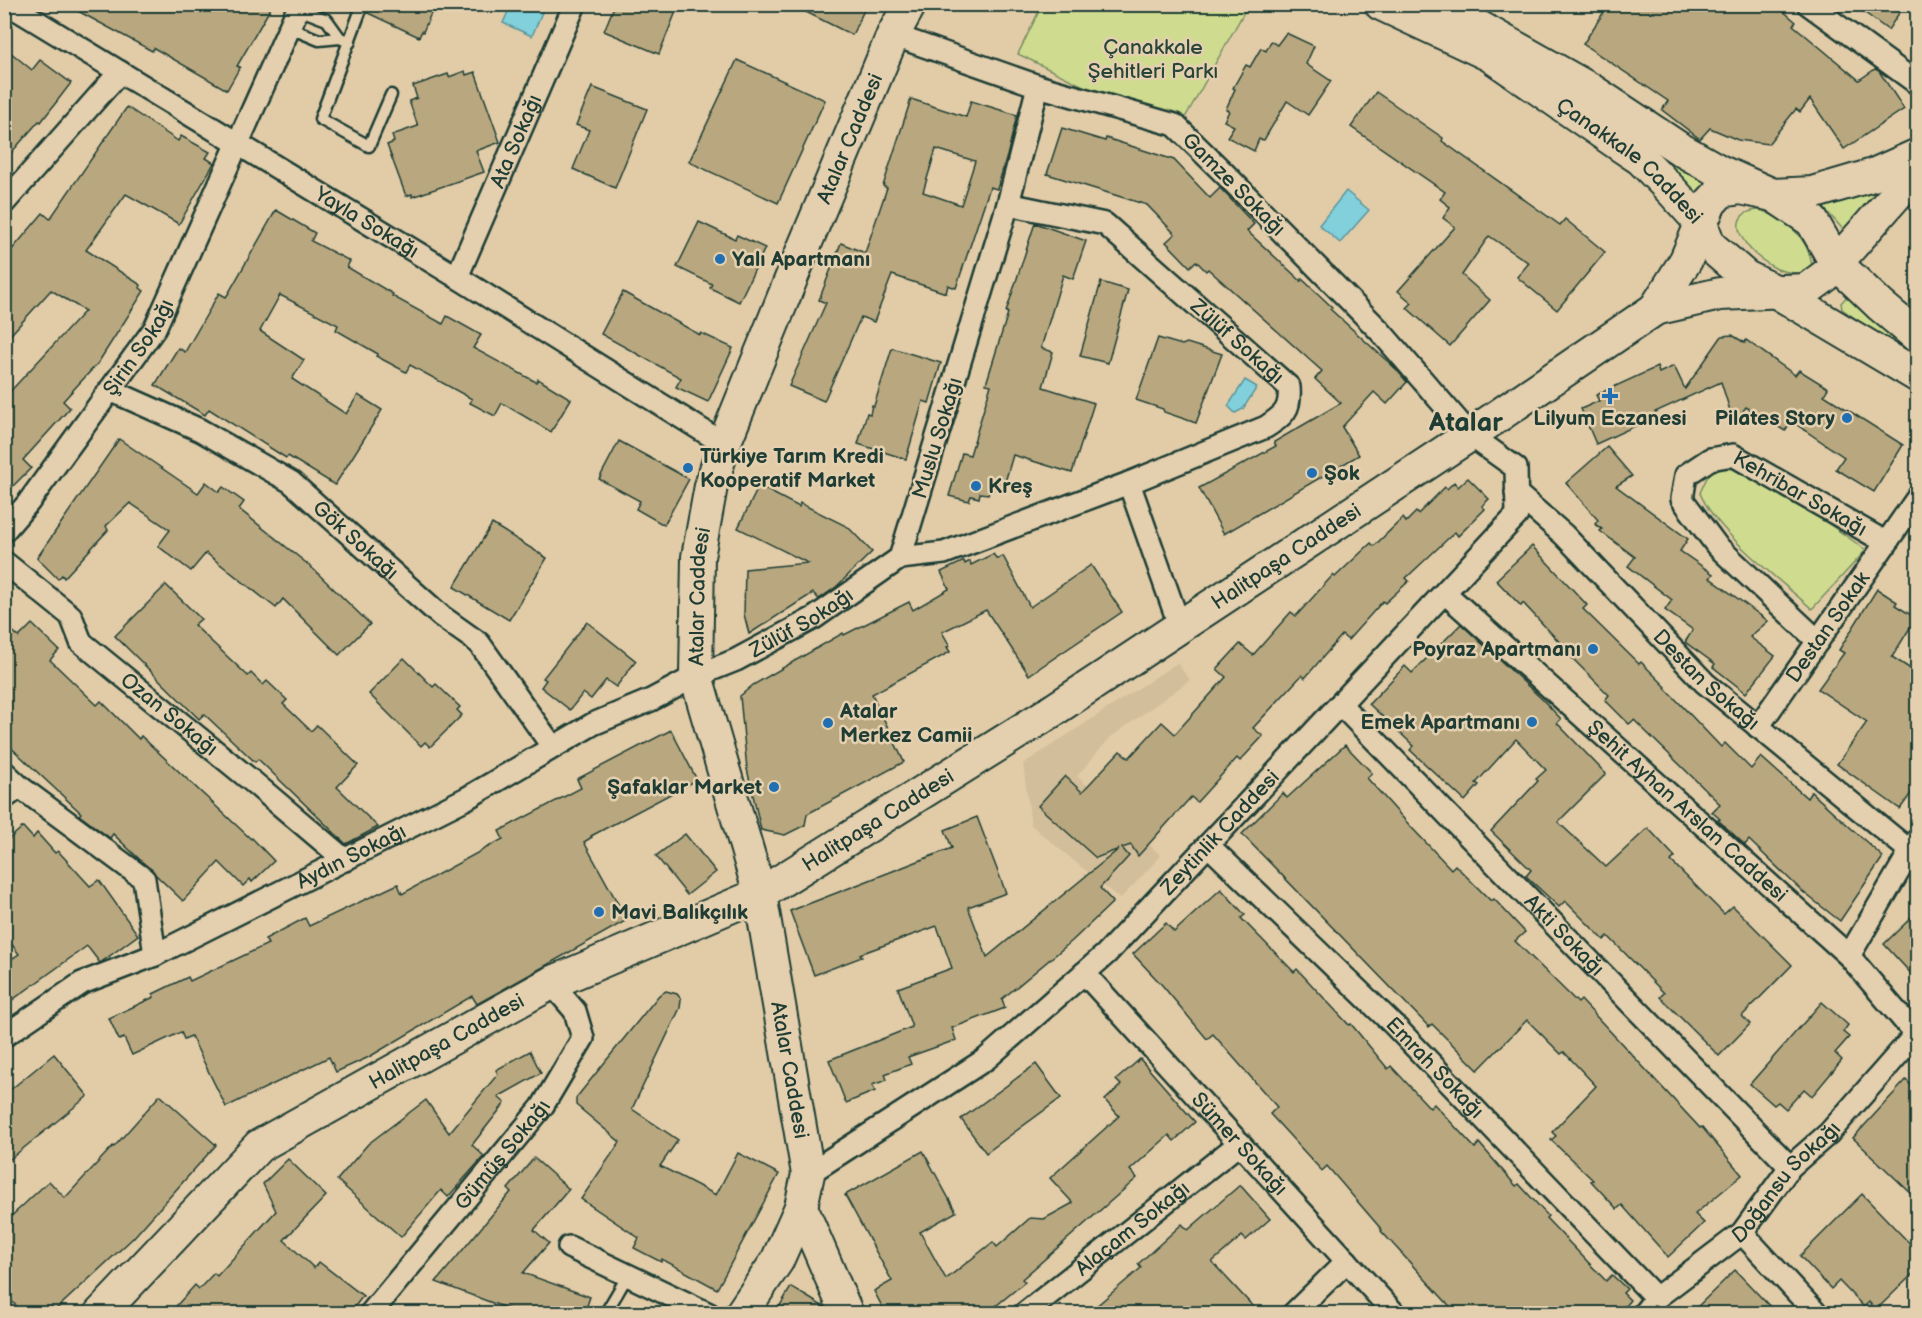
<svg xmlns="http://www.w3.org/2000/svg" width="1922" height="1318" font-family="'Balsamiq Sans',sans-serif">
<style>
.built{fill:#d2be9a}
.green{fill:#cfdc8f;stroke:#778c62;stroke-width:1.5}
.water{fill:#81d0dc;stroke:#5a9599;stroke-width:1.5}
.building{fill:#b9a87f;stroke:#1f3d34;stroke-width:1.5;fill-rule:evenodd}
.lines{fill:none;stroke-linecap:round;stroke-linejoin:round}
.lane-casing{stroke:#1f3d34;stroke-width:15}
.street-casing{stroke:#1f3d34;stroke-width:26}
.secondary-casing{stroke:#1f3d34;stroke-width:36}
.lane{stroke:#e4cfae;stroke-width:10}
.street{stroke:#e4cfae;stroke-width:21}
.secondary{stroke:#e4cfae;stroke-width:32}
.poi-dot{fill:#1f6fb2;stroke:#e4cfae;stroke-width:2}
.labels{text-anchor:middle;stroke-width:5;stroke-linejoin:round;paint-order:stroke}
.park-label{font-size:21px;fill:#284539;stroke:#e4cfae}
.street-label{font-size:21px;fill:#1f3d34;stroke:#e4cfae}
.poi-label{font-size:21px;font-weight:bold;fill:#1f3d34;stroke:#e4cfae;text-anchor:start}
.district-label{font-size:27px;font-weight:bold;fill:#1f3d34;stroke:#e4cfae}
</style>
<rect width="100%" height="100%" fill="#e2cca8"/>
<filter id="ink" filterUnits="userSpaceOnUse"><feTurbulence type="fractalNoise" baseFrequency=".0167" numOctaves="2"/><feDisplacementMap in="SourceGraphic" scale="12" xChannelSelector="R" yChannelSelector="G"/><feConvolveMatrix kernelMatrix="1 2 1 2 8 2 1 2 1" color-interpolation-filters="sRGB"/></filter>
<g filter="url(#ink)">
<!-- built -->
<polygon class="built" points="1177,663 1190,680 1111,737 1077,776 1161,856 1120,899 1031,825 1023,764"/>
<!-- green -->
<g class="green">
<polygon points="1042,5 1248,5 1177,132 1018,54"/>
<polygon points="1593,103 1716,184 1697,200"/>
<polygon points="1891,179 1850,237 1822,206"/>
<path d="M1760 210C1786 219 1809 237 1812 267L1805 273C1795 273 1786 273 1777 269 1767 264 1754 255 1747 245 1734 228 1735 211 1760 210Z"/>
<polygon points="1851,292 1914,353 1911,358 1842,309 1841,303"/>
<path d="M1733 463 1772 484 1866 550 1812 609C1781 581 1715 531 1700 493 1708 473 1711 467 1733 463Z"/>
</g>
<!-- water -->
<g class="water">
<polygon points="511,5 545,5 532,36 503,23"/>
<polygon points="1346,191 1369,210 1340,243 1319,225"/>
<polygon points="1245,380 1257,387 1243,409 1235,413 1228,406"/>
</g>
<!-- building -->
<g class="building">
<polygon points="65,4 273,4 237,66 240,67 227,90 154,48 152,51"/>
<polygon points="370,4 435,4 423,32 422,31 419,37 368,13"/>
<polygon points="615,4 679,4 659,54 604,31"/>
<polygon points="790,4 867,4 852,35"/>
<polygon points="1609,4 1775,4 1796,22 1793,25 1859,80 1875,69 1879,71 1904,109 1844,149 1810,99 1800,112 1796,109 1768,144 1738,140 1710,128 1700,139 1662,110 1668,101 1583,44"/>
<polygon points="1853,4 1905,4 1888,30"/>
<polygon points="1286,33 1314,46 1306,64 1331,81 1308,115 1287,101 1264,140 1259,139 1254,151 1227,137 1234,126 1224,121 1229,111 1226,109 1235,89 1233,88 1246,65 1250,67 1261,48 1266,51 1271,41 1277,45"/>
<polygon points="4,47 32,70 40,60 71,83 41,122 39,121 4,161"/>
<polygon points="737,60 825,100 778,203 689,162"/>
<polygon points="465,71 466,75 475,72 500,142 476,151 484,172 412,197 412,194 406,196 387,145 394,142 392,135 418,126 409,101 417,98 413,86 448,74 449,77"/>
<polygon points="592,87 647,109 615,188 573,169 589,130 576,125"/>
<polygon points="1376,92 1443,138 1442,141 1560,225 1565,219 1605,252 1557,310 1517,277 1529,263 1489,236 1462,275 1490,300 1450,346 1407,308 1412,303 1398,291 1455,227 1443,218 1450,207 1440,199 1445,192 1351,127"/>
<path d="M911 99 966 117 971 101 1017 115 1007 156 997 189 990 187 956 288 948 285 946 293 892 275 874 322 861 317 824 401 789 386 826 303 819 300 841 243 865 253 887 188 883 186ZM936 149 975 161 961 205 923 192Z"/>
<polygon points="127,107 178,141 181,136 210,152 206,158 214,163 179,224 126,194 86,250 141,285 140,288 144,291 98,363 63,401 70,408 23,460 31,468 4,495 4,398 85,311 51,290 4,342 4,259 43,213 50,219"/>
<polygon points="1062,128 1105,141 1106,138 1174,160 1210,198 1220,188 1254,224 1247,231 1301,281 1302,279 1332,307 1330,309 1396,369 1407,382 1387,404 1374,392 1342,427 1359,455 1224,534 1199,488 1276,446 1274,442 1341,403 1315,379 1322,371 1208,269 1206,271 1196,261 1190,267 1166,242 1175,234 1147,205 1047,174"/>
<polygon points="276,210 315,233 311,241 350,261 347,267 393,294 392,296 443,324 447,316 481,335 473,348 536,382 538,379 571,399 551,432 502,403 495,416 470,403 472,399 410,365 406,372 376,356 378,354 336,330 338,325 280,295 260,331 304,360 292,379 346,414 358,395 382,410 335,485 288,456 286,458 209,409 205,415 155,385 178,348 185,352 219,293 226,297 228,294"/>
<polygon points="699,222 735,239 737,235 765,248 739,302 710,288 712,284 677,267"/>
<polygon points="1035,223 1086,241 1073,279 1063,275 1041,348 1053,352 1043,387 1094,403 1072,473 1013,455 1003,489 991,489 988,494 980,493 979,498 971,496 969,501 949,496 962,453 970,455 991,385 986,384 1008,313 1006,312"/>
<polygon points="1101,282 1128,290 1108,363 1080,356"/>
<polygon points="623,292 700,335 701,333 733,348 708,402 676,387 681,378 601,334"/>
<polygon points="1732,335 1745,343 1746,340 1795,375 1799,370 1828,388 1824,395 1903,445 1874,492 1836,469 1844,457 1791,421 1785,431 1746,407 1734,423 1721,382 1655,412 1657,416 1596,444 1581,409 1599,401 1596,395 1657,367 1659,373 1674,366 1685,389 1722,336"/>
<polygon points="1158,338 1182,345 1187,343 1222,354 1196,423 1164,412 1163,409 1136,400"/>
<polygon points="892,348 941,363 929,403 923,401 906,459 858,444 867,413 870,414 872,405 874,406"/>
<polygon points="119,439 198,493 206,482 219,492 223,487 244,502 239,509 310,566 370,624 339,655 283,599 276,608 206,553 191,571 158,546 170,530 130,503 106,526 108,530 64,578 62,575 58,579 37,558"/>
<polygon points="619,441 689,479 664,525 636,509 640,501 599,479"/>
<polygon points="1607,447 1632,476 1616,486 1688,539 1680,551 1713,574 1710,578 1768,621 1750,637 1775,656 1746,693 1713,667 1715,664 1685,642 1693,630 1665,610 1672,600 1628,566 1635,557 1600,531 1602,529 1595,524 1598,520 1566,483"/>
<polygon points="1468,478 1489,499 1482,506 1485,509 1458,536 1455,532 1406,578 1409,581 1385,603 1383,601 1348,640 1342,635 1305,678 1302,675 1253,728 1263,736 1240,761 1237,758 1197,802 1191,797 1138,856 1131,845 1122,848 1129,856 1100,888 1113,902 1072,941 1002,999 1005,1008 952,1028 956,1040 908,1057 911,1064 885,1074 887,1080 872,1085 875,1091 846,1103 829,1060 912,1027 898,988 952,968 937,926 860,954 862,957 814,975 790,911 952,848 945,830 977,817 1006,893 968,907 987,957 1119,849 1096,858 1038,806 1065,776 1082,792 1120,751 1129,758 1162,722 1175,734 1226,677 1217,669 1240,644 1253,655 1291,612 1296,616 1333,575 1335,577 1371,543 1374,546 1403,518 1406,522 1416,512 1418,514 1445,487 1447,489 1454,482 1458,487"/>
<polygon points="759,486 799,507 800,503 848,527 872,552 836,587 819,599 813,593 749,634 744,614 745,569 808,563 738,528"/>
<polygon points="492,524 547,558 509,620 454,587"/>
<polygon points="1532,546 1587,605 1583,609 1639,664 1641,662 1666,687 1665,688 1721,747 1725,743 1751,769 1761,757 1807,798 1811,792 1883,857 1840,921 1803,892 1749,840 1745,845 1718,820 1720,819 1712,812 1720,804 1634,720 1629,724 1605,700 1609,695 1563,649 1565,648 1523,603 1521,606 1496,580"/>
<polygon points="993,554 997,559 1003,556 1030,607 1091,565 1122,612 1029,675 986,610 942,632 950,646 947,647 950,652 872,694 904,762 807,814 805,825 785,835 761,830 747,769 740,696 753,685 843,633 844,635 909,602 913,610 949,589 941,572 964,561 965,564 970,561 971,565"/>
<polygon points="166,585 201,619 194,625 248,676 251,673 263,685 267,681 287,700 283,704 311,731 317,725 358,765 337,787 378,827 346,844 258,759 255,762 204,714 199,719 115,636"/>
<polygon points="1877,589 1897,602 1895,605 1916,618 1892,657 1917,673 1917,785 1900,809 1837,764 1867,722 1818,689 1844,653 1839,650"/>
<polygon points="587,622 636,661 616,687 606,680 591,699 583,693 570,710 541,687 546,680 543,678"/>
<polygon points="4,623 19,637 32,624 59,650 50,660 97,705 101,701 139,739 141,736 251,839 252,838 274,861 252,882 250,879 243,886 219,862 183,901 113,834 110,838 79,815 81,813 4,741"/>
<polygon points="1461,624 1543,700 1561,719 1557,723 1606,774 1558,822 1606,867 1648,828 1675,857 1671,861 1724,914 1733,906 1792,965 1742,1016 1750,1024 1719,1056 1660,997 1664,993 1608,936 1604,940 1565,901 1559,907 1526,876 1531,870 1491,831 1538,781 1536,779 1546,770 1516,739 1476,783 1479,785 1465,801 1410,750 1414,746 1369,704 1405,666 1412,673"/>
<polygon points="404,658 433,687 436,684 460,707 457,710 462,715 430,747 425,742 421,746 369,694"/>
<polygon points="671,730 697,780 591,836 592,837 584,842 627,920 477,1004 472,996 369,1057 336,1072 329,1057 226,1107 191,1036 184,1039 181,1032 132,1055 124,1038 119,1040 109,1018 154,997 153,994 188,977 190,981 268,944 265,939 305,918 309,926 398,884 402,894 503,839 499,831 581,788 577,779"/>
<polygon points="1345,745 1372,773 1367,778 1412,828 1451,869 1455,865 1491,901 1494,899 1525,932 1515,941 1578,1003 1581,1000 1700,1128 1702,1127 1742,1175 1695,1214 1704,1223 1668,1257 1622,1205 1617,1209 1591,1181 1593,1180 1551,1140 1556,1136 1552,1132 1596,1086 1564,1052 1561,1054 1527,1020 1478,1070 1432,1024 1429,1027 1242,834 1283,793 1287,798"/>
<polygon points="23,827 33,838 37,833 55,853 58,851 90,886 99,880 138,935 100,963 87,946 4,1006 4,964 19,954 4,934 4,843"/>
<polygon points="685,834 716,872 687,895 656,856"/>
<polygon points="1221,889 1245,915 1241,918 1294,972 1297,969 1349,1025 1351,1024 1388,1069 1391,1066 1430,1108 1434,1104 1475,1148 1479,1143 1516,1186 1519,1184 1548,1216 1546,1218 1606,1281 1612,1275 1627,1289 1623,1293 1630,1300 1618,1314 1457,1314 1381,1231 1382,1230 1327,1166 1322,1171 1270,1114 1277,1107 1213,1034 1207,1039 1162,985 1133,954 1166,923 1174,932"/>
<polygon points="1917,912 1917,980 1884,944"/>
<polygon points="666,991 677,994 681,999 680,1008 632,1109 678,1140 660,1166 716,1195 738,1153 779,1174 717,1289 662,1259 661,1262 634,1248 639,1238 581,1199 620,1142 576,1105 576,1098 659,995"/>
<polygon points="1822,1002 1848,1025 1843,1032 1849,1037 1835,1053 1842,1060 1812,1096 1804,1089 1786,1109 1778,1102 1774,1105 1750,1084"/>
<polygon points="530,1051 541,1073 498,1097 505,1103 472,1145 484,1156 448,1197 441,1190 401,1237 337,1180 368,1144 426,1100 449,1133 498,1074 496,1070"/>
<polygon points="54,1054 88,1096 4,1164 4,1095"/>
<polygon points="1140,1059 1195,1122 1174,1141 1169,1135 1130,1170 1137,1178 1022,1279 1025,1282 986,1314 886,1314 874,1291 892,1281 845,1195 923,1151 956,1212 920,1232 946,1279 993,1242 997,1247 1030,1218 1044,1219 1073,1203 1050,1178 1119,1116 1105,1100 1121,1085 1116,1080"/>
<polygon points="1036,1064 1061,1098 986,1153 961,1119"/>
<polygon points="1906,1080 1917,1091 1917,1199 1853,1138"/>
<polygon points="160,1095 216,1145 133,1238 51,1314 24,1314 4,1293 4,1223 49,1181 65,1198 113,1146 114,1147"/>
<polygon points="534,1158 569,1189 534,1230 549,1243 523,1273 590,1297 584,1314 522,1314 436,1282 511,1192 508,1189"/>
<polygon points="288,1159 326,1196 284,1240 314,1268 319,1262 363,1296 349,1314 169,1314 195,1285 199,1289 214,1273 217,1276 276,1211 263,1184"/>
<polygon points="1240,1185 1270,1219 1246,1240 1242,1236 1212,1262 1260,1314 1087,1314 1141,1268 1138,1264 1182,1224 1188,1230"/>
<polygon points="1862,1194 1917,1251 1917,1270 1876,1310 1869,1302 1864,1307 1839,1281 1831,1289 1800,1256"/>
<polygon points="1735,1270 1777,1314 1690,1314"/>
<polygon points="791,1287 824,1307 827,1314 775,1314"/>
</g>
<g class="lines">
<!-- lane casing -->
<g class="lane-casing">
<g id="lane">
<polyline points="363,4 320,119 369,146 391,95"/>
<polyline points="298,9 327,20 340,38"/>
<polyline points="290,28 319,40 340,38 350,42"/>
<polyline points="605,1314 628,1275"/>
</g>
</g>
<!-- street casing -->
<g class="street-casing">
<g id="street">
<path id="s1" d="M8 4 457 277 724 444"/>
<polyline points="1808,4 1918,84"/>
<polyline points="1038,86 1008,204 900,558 944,553 1129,483"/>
<polyline points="4,203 120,72"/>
<path id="s2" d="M1008 204 1105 224 1289 387C1291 410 1284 415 1266 427L1129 483 1180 627"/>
<path id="s3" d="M457 277 575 4"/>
<path id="s4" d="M110 390 200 430 291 482 441 616 479 643 552 746"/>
<path id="s5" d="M1516 493 1564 535 1705 683 1910 851"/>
<path id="s6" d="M4 531 28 503 155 328 300 4"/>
<path id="s7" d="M4 562 71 616 81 642 253 782 345 860"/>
<path id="s8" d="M1445 593 1849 956 1918 1037"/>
<path id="s9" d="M1818 641 1717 546 1682 499 1686 475 1710 459 1733 455 1887 543"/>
<path id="s10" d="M1340 704 1790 1167"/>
<path id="s11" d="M1758 727 1918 497"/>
<polyline points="4,772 20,787 144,879 155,955"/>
<polyline points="4,798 20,787"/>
<path id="s12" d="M1208 845 1394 1025 1656 1298"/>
<polyline points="1849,956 1917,840"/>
<path id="s13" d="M1084 973 1395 1314"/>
<path id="s14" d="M4 1036 82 983 155 955 467 798 593 724 651 700 696 676 736 660 814 618 900 558"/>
<path id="s15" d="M808 1174 986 1059 1106 954 1517 515 1516 468 1470 435 1379 330 1225 174 1175 125 1038 86 893 35"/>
<polyline points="1742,1233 1817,1314"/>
<polyline points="569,1247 709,1314"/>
<path id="s16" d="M370 1314 542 1107 583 1038 575 1011 551 983"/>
<path id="s17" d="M1024 1314 1240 1143"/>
<polyline points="1293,1314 1347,1261"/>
<path id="s18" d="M1643 1314 1656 1298 1742 1233 1790 1167 1829 1133 1915 1035"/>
</g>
</g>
<!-- secondary casing -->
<g class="secondary-casing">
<g id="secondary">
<path id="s19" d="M1381 4 1490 55 1623 147 1641 159 1672 191 1701 223 1709 245 1746 277 1775 291 1918 376"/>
<polyline points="1438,4 1591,90 1680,149 1719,171 1773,195 1812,221 1836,263 1880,305 1918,337"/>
<polyline points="1655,309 1686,260 1710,203 1721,191 1741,188 1773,195 1812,193 1873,175 1918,155"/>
<path id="s20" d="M100 1314 259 1146 551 983 760 894 1049 713 1470 435 1655 309 1720 294 1806 290 1825 276 1918 170"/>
<polyline points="741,1314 777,1261 801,1207"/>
<path id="s21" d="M847 1314 801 1207 808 1174 760 894 696 676 698 557 711 486 724 444 804 247 893 35 910 4"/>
</g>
</g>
<!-- lane -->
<use href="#lane" class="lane"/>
<!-- street -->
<use href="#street" class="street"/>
<!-- secondary -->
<use href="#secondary" class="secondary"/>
</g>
</g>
<!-- markers -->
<g class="poi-dot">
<circle cx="720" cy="259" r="6"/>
<path d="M1607 387h6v6h6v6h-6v6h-6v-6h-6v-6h6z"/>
<circle cx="1847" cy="418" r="6"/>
<circle cx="688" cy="468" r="6"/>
<circle cx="1312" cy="473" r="6"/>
<circle cx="976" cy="486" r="6"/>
<circle cx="1593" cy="649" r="6"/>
<circle cx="1532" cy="722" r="6"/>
<circle cx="828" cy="723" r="6"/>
<circle cx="774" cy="787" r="6"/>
<circle cx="599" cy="912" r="6"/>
</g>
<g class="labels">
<!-- park labels -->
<g class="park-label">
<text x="1153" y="54">Çanakkale<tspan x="1153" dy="24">Şehitleri Parkı</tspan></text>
</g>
<!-- street labels -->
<g class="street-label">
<text dy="7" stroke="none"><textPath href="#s21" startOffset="1227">Atalar Caddesi</textPath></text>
<text dy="7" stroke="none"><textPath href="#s3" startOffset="148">Ata Sokağı</textPath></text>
<text dy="7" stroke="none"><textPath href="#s19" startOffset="296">Çanakkale Caddesi</textPath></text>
<text transform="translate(1234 184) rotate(45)" y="7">Gamze Sokağı</text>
<text dy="7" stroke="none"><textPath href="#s1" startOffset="420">Yayla Sokağı</textPath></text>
<text dy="7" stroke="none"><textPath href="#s2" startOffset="276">Zülüf Sokağı</textPath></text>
<text dy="7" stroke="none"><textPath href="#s6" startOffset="228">Şirin Sokağı</textPath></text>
<text transform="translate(937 438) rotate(-73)" y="7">Muslu Sokağı</text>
<text dy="7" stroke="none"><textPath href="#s9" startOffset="351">Kehribar Sokağı</textPath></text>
<text dy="7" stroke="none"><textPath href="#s4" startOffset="290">Gök Sokağı</textPath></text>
<text dy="7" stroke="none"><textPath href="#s20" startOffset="1418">Halitpaşa Caddesi</textPath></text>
<text dy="7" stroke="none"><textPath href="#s21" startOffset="741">Atalar Caddesi</textPath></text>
<text dy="7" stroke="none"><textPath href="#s14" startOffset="900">Zülüf Sokağı</textPath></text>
<text dy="7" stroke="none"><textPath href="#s11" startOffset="122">Destan Sokak</textPath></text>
<text dy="7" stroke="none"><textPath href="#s5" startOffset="267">Destan Sokağı</textPath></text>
<text dy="7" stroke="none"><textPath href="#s7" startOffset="228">Ozan Sokağı</textPath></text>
<text dy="7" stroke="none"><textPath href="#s8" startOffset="326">Şehit Ayhan Arslan Caddesi</textPath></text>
<text dy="7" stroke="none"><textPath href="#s20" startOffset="932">Halitpaşa Caddesi</textPath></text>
<text dy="7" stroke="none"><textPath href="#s15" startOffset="538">Zeytinlik Caddesi</textPath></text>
<text dy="7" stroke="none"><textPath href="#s14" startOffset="392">Aydın Sokağı</textPath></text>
<text dy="7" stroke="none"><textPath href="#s10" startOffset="322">Akti Sokağı</textPath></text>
<text dy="7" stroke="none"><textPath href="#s20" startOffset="446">Halitpaşa Caddesi</textPath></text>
<text dy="7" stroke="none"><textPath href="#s12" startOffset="318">Emrah Sokağı</textPath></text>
<text transform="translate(790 1070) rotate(80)" y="7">Atalar Caddesi</text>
<text dy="7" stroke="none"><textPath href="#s13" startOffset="231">Sümer Sokağı</textPath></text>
<text dy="7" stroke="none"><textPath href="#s16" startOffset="207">Gümüş Sokağı</textPath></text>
<text dy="7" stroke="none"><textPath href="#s18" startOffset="196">Doğansu Sokağı</textPath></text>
<text dy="7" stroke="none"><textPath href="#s17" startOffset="138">Alaçam Sokağı</textPath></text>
</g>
<!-- poi labels -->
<g class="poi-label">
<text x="732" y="266">Yalı Apartmanı</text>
<text x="1610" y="425" text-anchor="middle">Lilyum Eczanesi</text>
<text x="1835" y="425" text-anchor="end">Pilates Story</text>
<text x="700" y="463">Türkiye Tarım Kredi<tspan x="700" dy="24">Kooperatif Market</tspan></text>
<text x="1324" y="480">Şok</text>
<text x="988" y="493">Kreş</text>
<text x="1581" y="656" text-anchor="end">Poyraz Apartmanı</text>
<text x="840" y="718">Atalar<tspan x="840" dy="24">Merkez Camii</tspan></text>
<text x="1520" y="729" text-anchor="end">Emek Apartmanı</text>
<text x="762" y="794" text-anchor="end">Şafaklar Market</text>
<text x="611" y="919">Mavi Balıkçılık</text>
</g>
<!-- district labels -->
<g class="district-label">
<text x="1466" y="431">Atalar</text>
</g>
</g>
<!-- margin -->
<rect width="1922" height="1318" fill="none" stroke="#e4cfae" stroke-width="24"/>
<rect x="12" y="12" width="1898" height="1294" fill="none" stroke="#1f3d34" stroke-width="2" filter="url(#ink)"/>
</svg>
